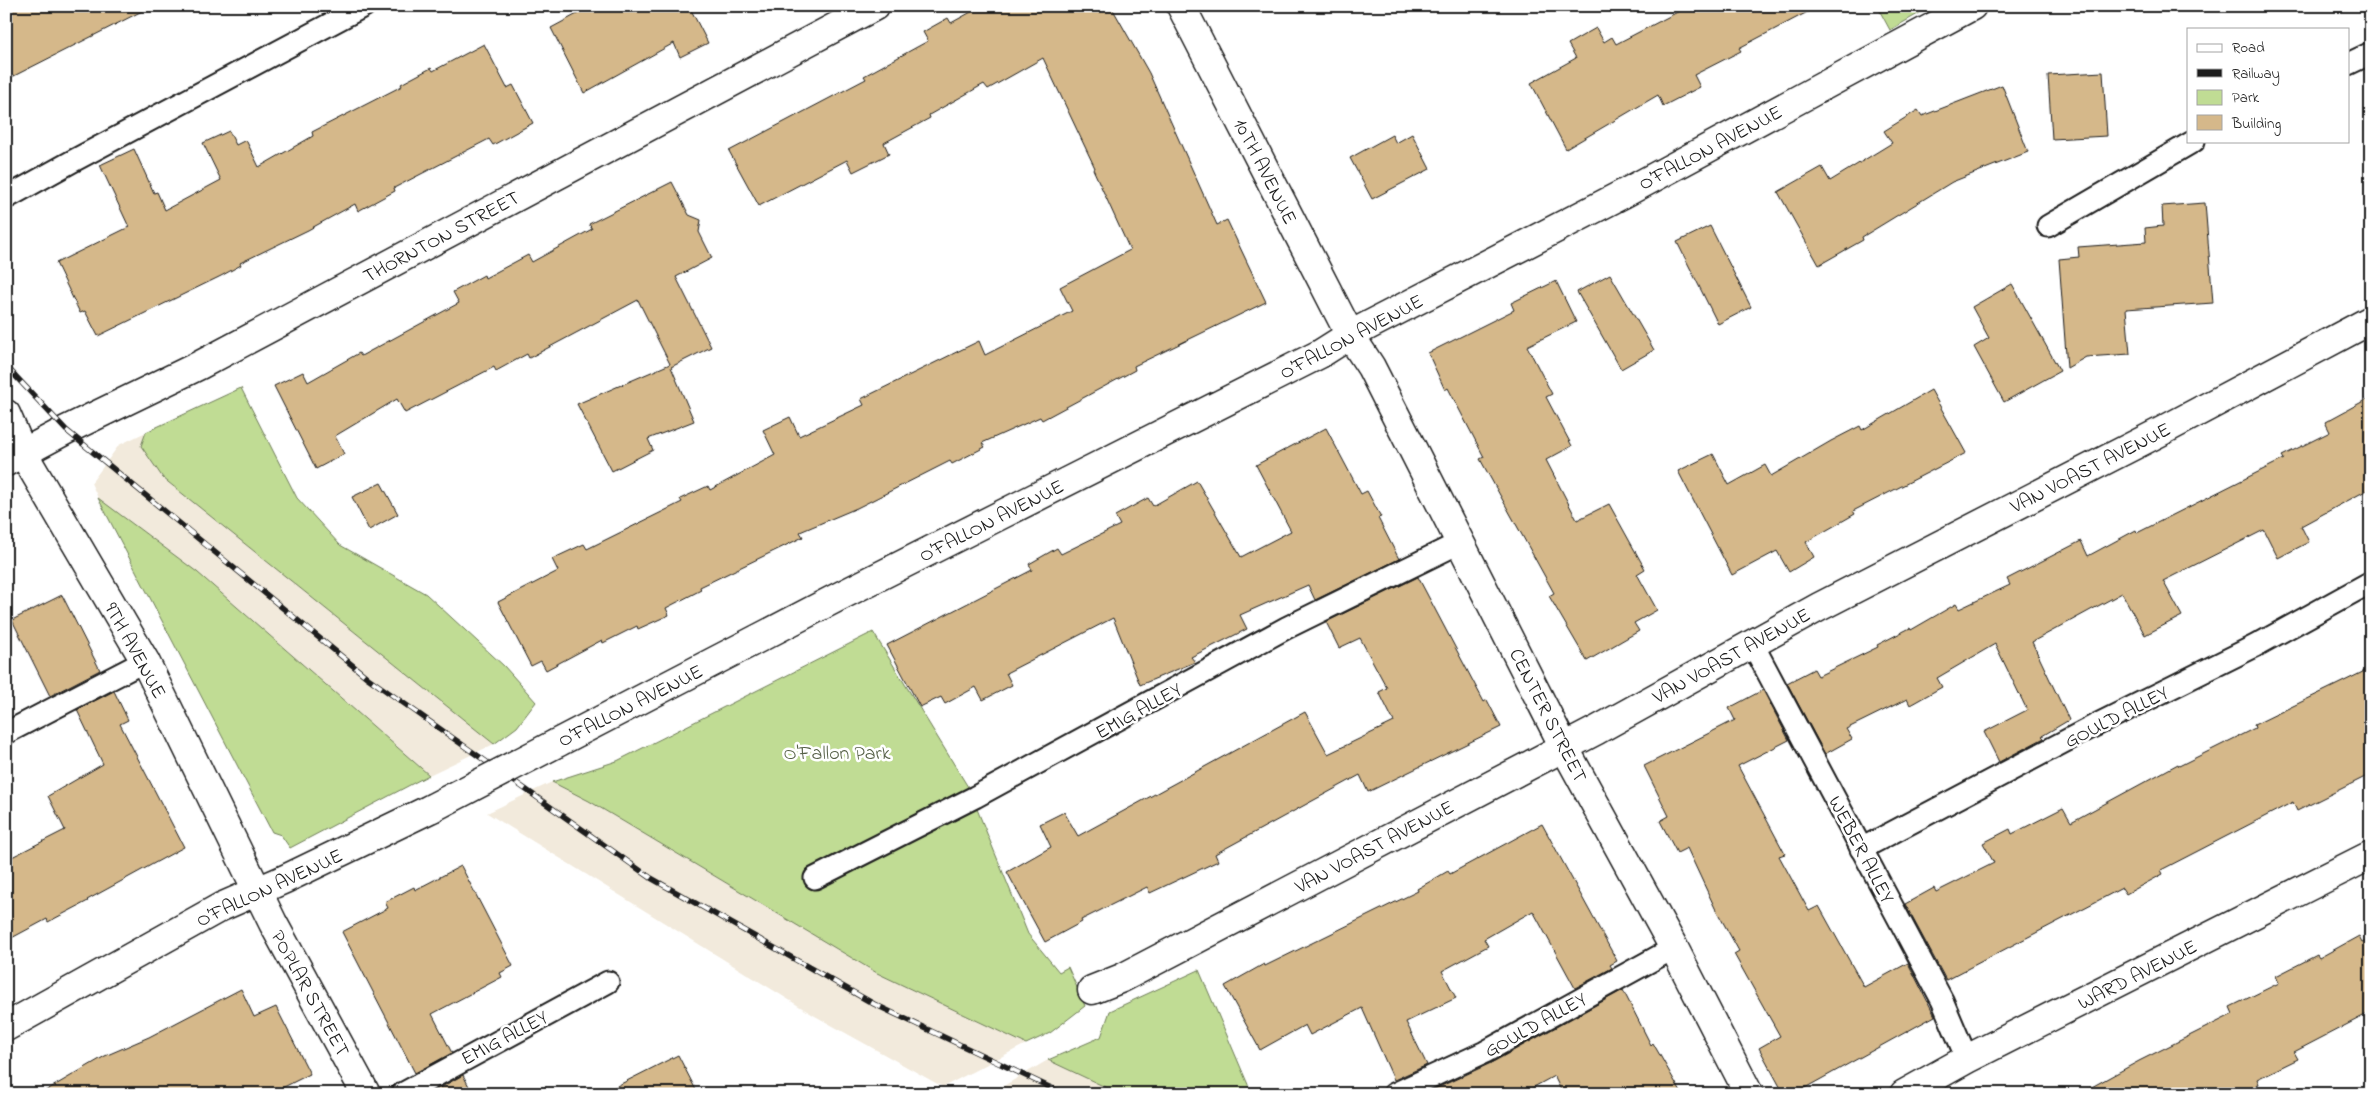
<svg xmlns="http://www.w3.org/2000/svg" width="2377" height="1100" font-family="'Indie Flower',sans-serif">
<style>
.built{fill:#f2eadc}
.green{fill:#c0dc94;stroke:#6e7c58}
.building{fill:#d5b88a;stroke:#1c1c1c}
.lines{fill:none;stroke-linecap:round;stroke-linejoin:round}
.lane-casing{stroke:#1c1c1c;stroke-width:25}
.street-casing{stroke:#1c1c1c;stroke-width:31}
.secondary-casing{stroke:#1c1c1c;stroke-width:31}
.lane{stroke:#fff;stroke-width:21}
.street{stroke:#fff;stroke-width:28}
.secondary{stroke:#fff;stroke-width:28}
.rail-casing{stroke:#1c1c1c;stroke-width:5.5}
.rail{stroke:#fff;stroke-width:4;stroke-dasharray:11;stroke-linecap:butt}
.secondary-bridge-casing{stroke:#1c1c1c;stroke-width:31;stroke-linecap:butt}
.secondary-bridge{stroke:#fff;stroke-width:28}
.labels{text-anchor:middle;stroke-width:5;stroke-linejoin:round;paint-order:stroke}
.street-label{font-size:20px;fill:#1c1c1c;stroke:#fff}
.park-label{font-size:20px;fill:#555f46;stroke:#fff}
</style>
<rect width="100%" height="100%" fill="#fff"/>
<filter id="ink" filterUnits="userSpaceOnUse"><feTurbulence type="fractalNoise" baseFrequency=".02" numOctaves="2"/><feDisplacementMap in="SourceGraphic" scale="10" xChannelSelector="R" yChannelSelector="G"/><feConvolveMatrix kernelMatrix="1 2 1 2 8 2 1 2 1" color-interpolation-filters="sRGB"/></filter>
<g filter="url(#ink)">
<!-- built -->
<g class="built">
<polygon points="146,432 141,446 163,478 494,744 429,775 197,572 98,498 91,483 119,445"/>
<polygon points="552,782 589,801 877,973 1026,1044 943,1087 815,1016 487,813"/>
<polygon points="1048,1060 1120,1094 990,1094"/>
</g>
<!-- green -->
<g class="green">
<polygon points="1877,6 1932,6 1890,30"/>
<polygon points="241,388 297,498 340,545 426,594 504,666 536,702 517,727 494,744 163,478 141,446 146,432"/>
<polygon points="98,498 197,572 429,775 290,848 281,835 272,832"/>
<polygon points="873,632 968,787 1028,934 1059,972 1068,967 1085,1006 1050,1033 1026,1044 877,973 589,801 552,782 617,761"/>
<polygon points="1199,970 1252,1094 1120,1094 1048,1060 1101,1037 1110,1011"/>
</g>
<!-- building -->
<g class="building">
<polygon points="6,6 152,6 6,80"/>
<polygon points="592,6 689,6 708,43 680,57 674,43 584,93 551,28"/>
<polygon points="982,6 1111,6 1149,73 1217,225 1227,220 1266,302 1134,366 1135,370 1042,420 1040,417 982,443 985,447 952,464 950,461 857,508 800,532 803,537 700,587 701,590 666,608 669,615 638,629 637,626 603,643 602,640 546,670 541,661 531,666 498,602 558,571 552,559 584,544 587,549 682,502 680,499 708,486 710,490 775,455 763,430 790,417 799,436 864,405 861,399 979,341 985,355 1072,311 1060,287 1130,250 1093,169 1095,168 1043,58 988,89 984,84 929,115 930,118 884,143 889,154 853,172 847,160 759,206 729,151 866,79 864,76 928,41 923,32 948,18 951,23"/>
<polygon points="1689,6 1819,6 1739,48 1741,51 1694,75 1700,87 1663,106 1658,95 1566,149 1531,83 1576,58 1568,44 1596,28 1604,42 1612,37 1616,44"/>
<polygon points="484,44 507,88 513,85 533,123 493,145 489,139 394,188 395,191 358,211 355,204 308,230 240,263 241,265 221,276 98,336 85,311 80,313 56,263 129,227 100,165 134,149 154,193 157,192 165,210 221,180 203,143 229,131 236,145 246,140 259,167 313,136 312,132 402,86 401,84 431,68 433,71"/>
<polygon points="2103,72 2107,136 2052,139 2048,75"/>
<polygon points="2002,85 2028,152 1952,182 1862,237 1863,240 1819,265 1778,192 1822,167 1830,181 1892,143 1884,131 1918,110 1922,116"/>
<polygon points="1412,134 1430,169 1372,199 1350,158 1392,135 1396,143"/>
<polygon points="672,182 689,215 701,220 699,232 712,258 676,277 711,347 671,367 694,421 648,439 653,450 612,471 577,404 670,364 638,300 529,358 527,354 496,371 494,367 405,413 397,399 335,436 344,454 316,469 274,386 303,372 308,382 359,353 361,356 459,303 453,292 484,275 485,278 528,255 532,262 592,229 589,224"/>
<polygon points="2205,203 2213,303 2126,309 2130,354 2086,357 2067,368 2059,259 2079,257 2078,247 2146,242 2145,228 2163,226 2162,206"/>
<polygon points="1710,226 1751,307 1718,324 1677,242"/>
<polygon points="1610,274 1654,350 1621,369 1577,292"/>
<polygon points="1556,281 1576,322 1527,346 1552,394 1546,397 1572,446 1546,460 1577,520 1609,504 1645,569 1637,574 1657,610 1634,623 1639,631 1587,661 1549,596 1554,593 1480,459 1484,457 1448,388 1445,390 1428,353 1514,310 1511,303"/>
<polygon points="2012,284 2060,371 2004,402 1974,347 1989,338 1972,307"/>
<polygon points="1931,390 1966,453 1853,511 1855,514 1806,542 1814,557 1789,572 1777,551 1732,575 1678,471 1713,454 1729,485 1765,465 1771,476 1831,441 1860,426 1862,430"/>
<polygon points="2371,397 2371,488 2301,526 2309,542 2278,558 2264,530 2163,581 2182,616 2145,635 2122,593 2032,642 2069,720 2042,736 2044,738 1999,762 1984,732 2027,710 1995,644 1937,678 1942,687 1910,705 1907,699 1846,729 1852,739 1825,754 1787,683 1814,669 1818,676 1878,647 1877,645 1910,628 1911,630 1956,604 1959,609 2010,585 2007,579 2081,541 2088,556 2136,530 2137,533 2284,459 2282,456 2330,432 2325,422"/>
<polygon points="1326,428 1361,494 1367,491 1381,517 1378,518 1399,559 1315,600 1308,585 1240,615 1247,629 1191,657 1195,662 1140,685 1113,618 1006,673 1012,685 983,700 976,687 945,704 941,697 920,707 887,645 1032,570 1029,564 1057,548 1061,554 1120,525 1115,516 1148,498 1153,506 1197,481 1241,557 1291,531 1256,465"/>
<polygon points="381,483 398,514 369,530 352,497"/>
<polygon points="1418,577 1484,702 1487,700 1501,727 1368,792 1360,775 1215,854 1218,861 1150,893 1147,887 1081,920 1082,922 1045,942 1007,872 1051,847 1040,824 1064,812 1078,836 1305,712 1328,754 1394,722 1379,692 1387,688 1360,638 1339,648 1326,622"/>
<polygon points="62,595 100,670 50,696 12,620"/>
<polygon points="2371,668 2371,774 2297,811 2293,802 2161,870 2163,874 2126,894 2122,888 1946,980 1905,904 1934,888 1936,892 1994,863 1983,843 2010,829 2012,834 2063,808 2071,822 2178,764 2179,766 2255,728 2254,725"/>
<polygon points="1763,690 1789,740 1738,766 1785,854 1779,856 1809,911 1819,906 1864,987 1908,963 1935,1016 1794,1094 1784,1094 1759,1048 1780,1036 1734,954 1739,951 1715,908 1687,848 1677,853 1660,821 1669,816 1644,766 1735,720 1729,708"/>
<polygon points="114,691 128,720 120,724 184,847 87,900 88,901 48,922 47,919 6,941 6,860 65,830 48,796 103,764 77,710"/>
<polygon points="1542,824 1617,961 1610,965 1612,968 1575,988 1533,911 1484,939 1488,946 1442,971 1456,998 1406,1022 1427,1065 1394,1080 1362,1008 1310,1035 1305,1025 1260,1050 1225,986 1264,964 1265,966 1418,891 1417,889 1448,871 1450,874"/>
<polygon points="461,866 513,966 500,973 502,977 432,1014 452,1053 415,1073 342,932 388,908 385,902 414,887 415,890"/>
<polygon points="2359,936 2362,942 2371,938 2371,1012 2294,1052 2298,1059 2257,1079 2259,1084 2242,1094 2079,1094 2139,1061 2233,1014 2230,1007 2279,983 2276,976 2317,955 2319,958"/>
<polygon points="241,989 254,1017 276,1007 310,1074 270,1094 40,1094 105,1056 149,1037"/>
<polygon points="1623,990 1651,1045 1653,1043 1682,1094 1563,1094 1554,1076 1521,1094 1424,1094 1491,1063"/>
<polygon points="678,1055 698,1094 601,1094"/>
<polygon points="463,1075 473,1094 429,1094"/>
</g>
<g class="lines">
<!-- lane casing -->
<g class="lane-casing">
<g id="lane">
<polyline points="2348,64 2371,53"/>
<polyline points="6,198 71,162 364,6"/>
<polyline points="2048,226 2194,141"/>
<polyline points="1752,643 1942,1000 1967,1059"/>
<polyline points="6,733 145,661"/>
<polyline points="1861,849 2094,726 2255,646 2371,582"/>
<polyline points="815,878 975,797 1286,628 1461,542"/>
<polyline points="402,1094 608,982"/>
<polyline points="1394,1094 1485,1052 1674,948"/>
</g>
</g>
<!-- street casing -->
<g class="street-casing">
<g id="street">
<polyline points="1181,6 1350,335 1371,367 1564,747 1674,948 1749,1094"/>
<polyline points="1350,335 1623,194 1972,6"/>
<polyline points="6,414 23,453 145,661 273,923 366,1094"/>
<polyline points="6,462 66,430 200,365 875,6"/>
<polyline points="1092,990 1122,978 1597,730 1819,607 2160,432 2371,320"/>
<polyline points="1904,1094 1967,1059 2371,855"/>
</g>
</g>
<!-- secondary casing -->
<g class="secondary-casing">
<g id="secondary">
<polyline points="557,743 842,595 1320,354 1350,335"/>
<polyline points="6,1027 221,907 285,879 432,808"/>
</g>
</g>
<!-- lane -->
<use href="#lane" class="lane"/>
<!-- street -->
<use href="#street" class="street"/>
<!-- secondary -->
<use href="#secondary" class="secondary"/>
<!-- rail casing -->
<g class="rail-casing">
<polyline id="rail" points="6,366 66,430 368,678 651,878 874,1004 1064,1094"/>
</g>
<!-- rail -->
<use href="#rail" class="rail"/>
<!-- secondary-bridge casing -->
<g class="secondary-bridge-casing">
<polyline id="secondary-bridge" points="432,808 557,743"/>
</g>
<!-- secondary-bridge -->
<use href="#secondary-bridge" class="secondary-bridge"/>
</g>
</g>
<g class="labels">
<!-- street labels -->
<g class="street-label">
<text transform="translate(1710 147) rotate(-28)" y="7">O’FALLON AVENUE</text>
<text transform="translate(1266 171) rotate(63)" y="7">10TH AVENUE</text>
<text transform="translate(441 236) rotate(-28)" y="7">THORNTON STREET</text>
<text transform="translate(1351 336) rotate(-28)" y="7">O’FALLON AVENUE</text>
<text transform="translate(2090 467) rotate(-27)" y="7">VAN VOAST AVENUE</text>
<text transform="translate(991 520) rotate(-27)" y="7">O’FALLON AVENUE</text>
<text transform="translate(136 650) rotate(61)" y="7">9TH AVENUE</text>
<text transform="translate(1731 655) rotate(-29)" y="7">VAN VOAST AVENUE</text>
<text transform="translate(630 705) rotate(-27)" y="7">O’FALLON AVENUE</text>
<text transform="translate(1138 710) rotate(-29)" y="7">EMIG ALLEY</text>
<text transform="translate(1549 715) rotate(63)" y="7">CENTER STREET</text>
<text transform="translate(2116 716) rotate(-27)" y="7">GOULD ALLEY</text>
<text transform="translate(1374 846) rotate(-28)" y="7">VAN VOAST AVENUE</text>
<text transform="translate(1862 849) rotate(62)" y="7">WEBER ALLEY</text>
<text transform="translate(269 887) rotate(-25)" y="7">O’FALLON AVENUE</text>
<text transform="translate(2137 974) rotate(-27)" y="7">WARD AVENUE</text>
<text transform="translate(311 993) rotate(61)" y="7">POPLAR STREET</text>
<text transform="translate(1535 1024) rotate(-29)" y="7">GOULD ALLEY</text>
<text transform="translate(504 1037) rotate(-28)" y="7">EMIG ALLEY</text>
</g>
<!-- park labels -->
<g class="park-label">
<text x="837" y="759">O'Fallon Park</text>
</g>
</g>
<!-- margin -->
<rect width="2377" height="1100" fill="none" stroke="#fff" stroke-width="25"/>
<rect x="12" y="12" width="2352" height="1075" fill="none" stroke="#1c1c1c" stroke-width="2" filter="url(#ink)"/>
<!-- legend -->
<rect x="2187" y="28" width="162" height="115" fill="#ffffff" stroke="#a4a4a4"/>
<rect x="2197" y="44" width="25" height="8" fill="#ffffff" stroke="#a4a4a4"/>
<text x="2232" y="52" font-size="15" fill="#1c1c1c">Road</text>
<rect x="2197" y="69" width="25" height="8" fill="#1c1c1c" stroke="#a4a4a4"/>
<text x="2232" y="78" font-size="15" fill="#1c1c1c">Railway</text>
<rect x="2197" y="90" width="25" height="15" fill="#c0dc94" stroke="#a4a4a4"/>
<text x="2232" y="102" font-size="15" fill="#1c1c1c">Park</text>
<rect x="2197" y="115" width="25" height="15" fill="#d5b88a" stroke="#a4a4a4"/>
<text x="2232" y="128" font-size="15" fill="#1c1c1c">Building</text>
</svg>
